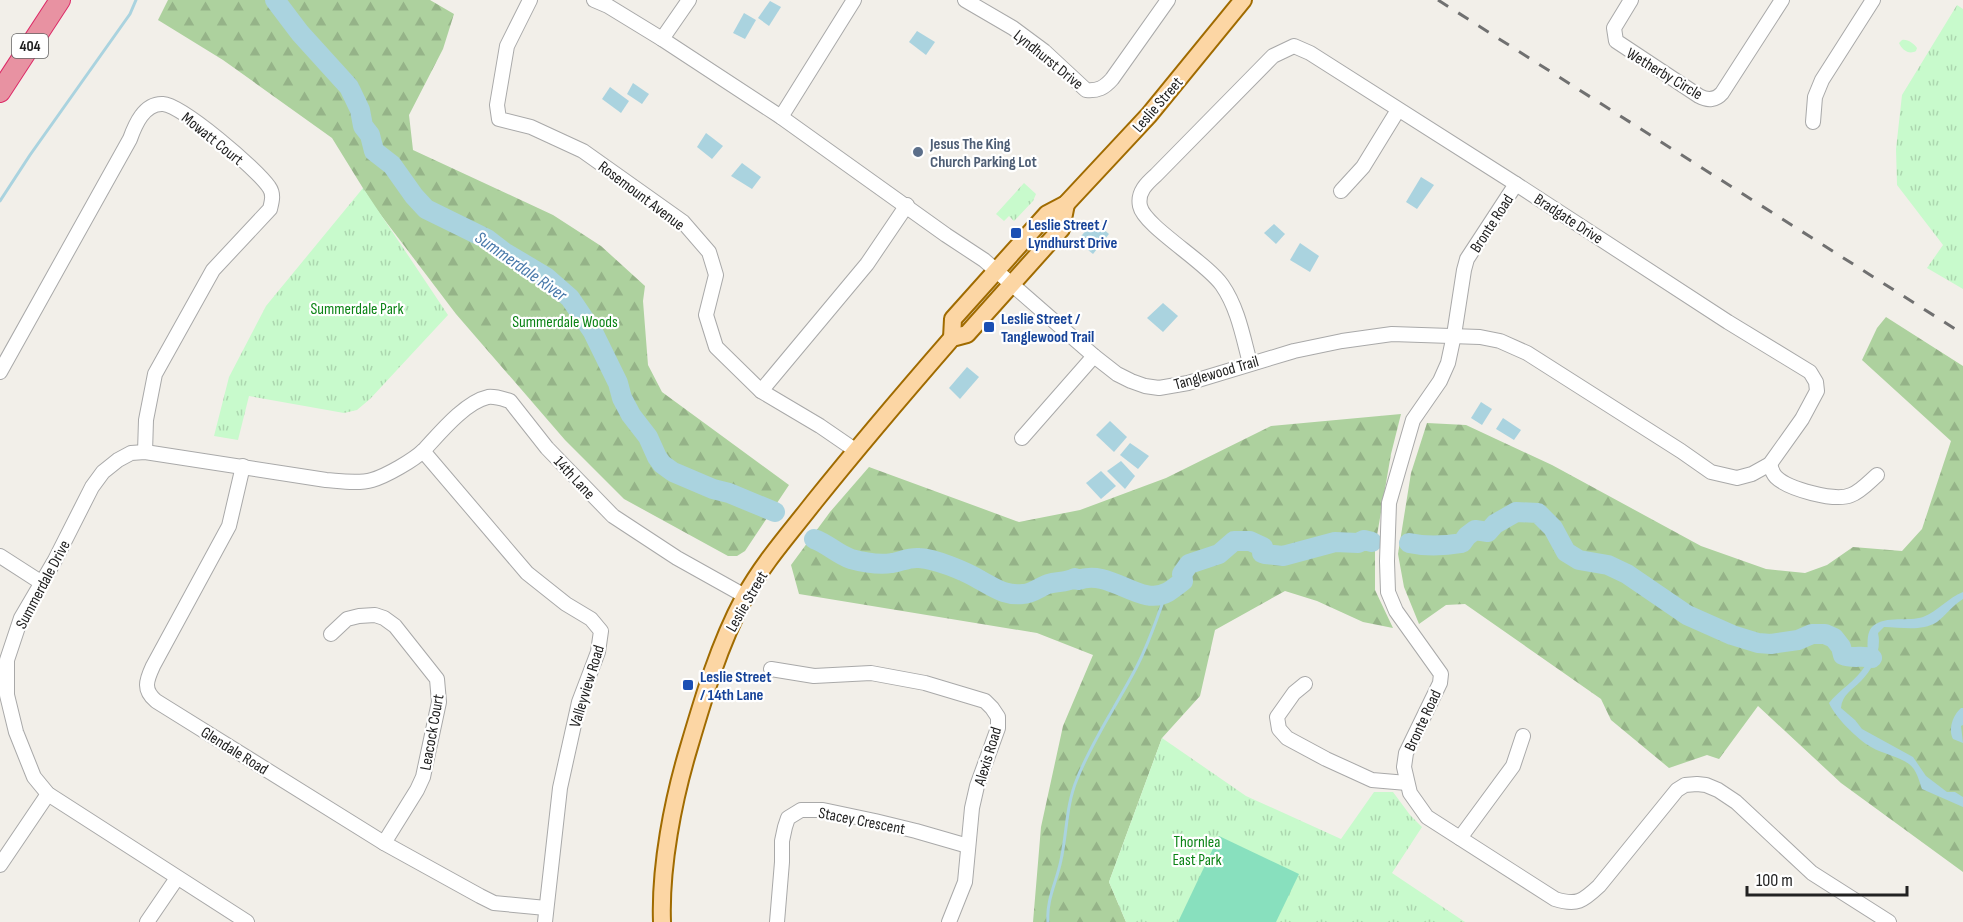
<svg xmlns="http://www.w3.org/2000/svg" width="1963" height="922" font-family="'Sofia Sans Condensed',sans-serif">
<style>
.forest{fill:url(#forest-firs)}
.park{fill:url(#park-tufts)}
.pitch{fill:#88e0be}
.water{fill:#aad3df}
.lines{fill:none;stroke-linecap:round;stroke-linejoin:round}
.stream{stroke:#aad3df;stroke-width:3}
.river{stroke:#aad3df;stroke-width:20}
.minor-casing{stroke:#a9a9a9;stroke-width:16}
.major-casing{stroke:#a06b00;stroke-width:20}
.highway-casing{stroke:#dc2a67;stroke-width:22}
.minor{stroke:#fff;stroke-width:14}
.major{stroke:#fcd6a4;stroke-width:16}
.highway{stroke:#e892a2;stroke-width:20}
.rail{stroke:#707070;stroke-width:3;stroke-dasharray:12 12;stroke-linecap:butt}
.service-dot{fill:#5c6f8a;stroke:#fff;stroke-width:2}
.transit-dot{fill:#1a4fb4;stroke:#fff;stroke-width:2}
.labels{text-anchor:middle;stroke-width:4.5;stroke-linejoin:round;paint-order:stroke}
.shield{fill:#fff;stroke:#646464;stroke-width:1.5}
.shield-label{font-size:15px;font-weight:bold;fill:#222}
.street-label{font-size:16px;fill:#222;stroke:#fff}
.service-label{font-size:16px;font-weight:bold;fill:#4e5e75;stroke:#fff;text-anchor:start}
.transit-label{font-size:16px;font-weight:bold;fill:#164399;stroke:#fff;text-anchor:start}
.park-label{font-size:16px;fill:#0c8416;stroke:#fff}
.water-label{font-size:18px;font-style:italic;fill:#4a7aab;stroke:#fff}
</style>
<defs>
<pattern id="forest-firs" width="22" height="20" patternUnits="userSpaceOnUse" patternTransform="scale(1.5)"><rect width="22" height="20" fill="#add19e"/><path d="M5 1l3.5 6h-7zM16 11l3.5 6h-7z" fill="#95b388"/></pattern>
<pattern id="park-tufts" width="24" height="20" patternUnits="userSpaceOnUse" patternTransform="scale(1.5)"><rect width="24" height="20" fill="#c8facc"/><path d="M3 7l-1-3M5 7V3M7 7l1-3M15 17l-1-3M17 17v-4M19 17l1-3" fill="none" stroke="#acd6af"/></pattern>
</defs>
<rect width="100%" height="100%" fill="#f2efe9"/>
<!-- forest -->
<g class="forest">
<polygon points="168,0 430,0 454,14 443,49 409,115 413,150 553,215 601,246 645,286 643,301 648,365 662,392 789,485 745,551 737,556 728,556 624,499 565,440 456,314 374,206 332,138 223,60 158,20"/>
<polygon points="1886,317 1963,366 1963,872 1841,783 1758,706 1719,759 1707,755 1669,768 1611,720 1601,699 1465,604 1446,605 1419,624 1404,587 1398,554 1411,473 1427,423 1466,425 1552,465 1701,546 1766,569 1805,573 1827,565 1853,547 1902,551 1922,529 1951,441 1862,360 1877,328"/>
<polygon points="1401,414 1391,454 1375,547 1375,590 1393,628 1363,622 1317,601 1285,591 1215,630 1200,696 1162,738 1109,882 1126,922 1033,922 1041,827 1063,726 1093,655 1037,633 799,594 791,565 830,512 869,467 1019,522 1080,510 1166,478 1271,426"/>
</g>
<!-- park -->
<g class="park">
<polygon points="1957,5 1963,9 1963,289 1927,268 1943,245 1897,185 1896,149 1902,95"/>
<path d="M1902 40C1908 39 1914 44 1917 48L1916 51C1909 55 1902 50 1899 43Z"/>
<polygon points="1024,183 1036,194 1033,201 1014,221 1009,216 1004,221 996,214"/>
<polygon points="363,188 448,315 370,399 357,410 344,413 249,396 238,440 214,436 229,377 266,306"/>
<polygon points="1162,738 1246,796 1341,839 1374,792 1393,792 1410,815 1422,827 1392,873 1465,922 1126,922 1109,882"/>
</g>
<!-- pitch -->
<polygon class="pitch" points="1219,836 1299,874 1276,922 1178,922"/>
<!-- water -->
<g class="water">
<polygon points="770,1 781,7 769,26 758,18"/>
<polygon points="744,13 756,20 745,39 733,33"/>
<polygon points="917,31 935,42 926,55 909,42"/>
<polygon points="633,83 649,94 642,104 627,94"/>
<polygon points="610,87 629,101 621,113 602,99"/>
<polygon points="706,133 723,146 712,159 697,147"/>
<polygon points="742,163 761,177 752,189 731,176"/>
<polygon points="1421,177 1434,185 1417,209 1406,202"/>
<polygon points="1094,221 1109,234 1093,254 1077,241"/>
<polygon points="1274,224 1285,234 1276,244 1264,233"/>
<polygon points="1300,243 1319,256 1310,272 1290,260"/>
<polygon points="1163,303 1178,316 1163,332 1147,318"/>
<polygon points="967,367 979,377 960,399 949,388"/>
<polygon points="1481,402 1492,409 1482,425 1471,418"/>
<polygon points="1503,418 1521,430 1514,440 1496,429"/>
<polygon points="1110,421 1127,437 1114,452 1096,435"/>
<polygon points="1130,443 1149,456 1138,469 1120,455"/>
<polygon points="1121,461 1135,476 1125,489 1107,471"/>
<polygon points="1101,471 1116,486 1101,499 1086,483"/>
<path d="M1963 592V599C1952 606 1946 615 1937 622 1921 632 1901 627 1884 627L1878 633C1882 650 1873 669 1861 681 1852 690 1842 695 1841 708L1855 720 1862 729 1913 757 1926 776 1947 792H1955L1963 797V807L1922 789C1919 781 1917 770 1909 764 1898 756 1883 754 1871 747 1857 739 1835 717 1829 703 1839 690 1857 680 1865 666 1871 654 1863 635 1873 626 1886 615 1909 622 1923 617 1938 611 1948 598 1963 592Z"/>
<path d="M1961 708H1963V725L1961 726 1963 743 1953 739C1948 729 1953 715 1961 708Z"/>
</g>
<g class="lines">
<!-- stream -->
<g class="stream">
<polyline points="0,201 30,155 130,14 136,0"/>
<path d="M1048 922C1046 900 1057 881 1061 860 1067 833 1066 805 1077 779 1092 741 1116 706 1135 670 1148 646 1157 619 1166 593"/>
</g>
<!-- river -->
<g class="river">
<polyline points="275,0 300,33 349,87 360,110 363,126 370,135 374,151 392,165 414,196 426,209 487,239 504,252 546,277 570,298 593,332 618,383 622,398 631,415 648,437 657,457 662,464 673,472 713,489 729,493 775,512"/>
<path d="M814 539C828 544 837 554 851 559 862 562 880 565 892 563 900 562 909 557 919 558 936 559 965 571 980 580 995 588 1005 596 1023 594 1032 594 1040 587 1048 584 1058 581 1065 583 1075 578L1078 580C1111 568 1140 608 1168 592 1173 589 1178 585 1183 581L1182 574 1189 564 1219 554 1234 541H1250L1263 547 1262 553 1265 554 1283 556 1335 542 1358 543 1364 540 1372 542"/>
<path d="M1409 543C1427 547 1444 546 1462 543L1467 536 1475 530 1488 532 1495 524 1516 512 1538 513 1553 528 1566 552 1579 560 1608 565 1627 574 1687 615 1732 635 1758 643 1771 644 1798 640 1812 634H1825L1834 638 1841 647 1843 655C1853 659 1862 655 1872 658"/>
</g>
<!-- minor casing -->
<g class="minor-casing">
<g id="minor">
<polyline points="530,0 507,46 497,105 499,119 531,127 583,151 683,222 709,252 716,275 706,315 716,347 761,391 820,426 855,450"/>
<path d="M594 0 608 6 662 39 781 117 946 235 984 260 1094 356 1117 374 1131 381 1145 386 1159 388 1188 383 1294 351 1342 341 1392 334 1480 337 1500 341 1527 353 1681 451 1711 472 1737 478 1752 474 1770 464 1802 419 1817 391 1816 382 1810 372 1728 322 1516 184 1310 53 1294 46 1273 56 1156 175C1147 183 1137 192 1140 206 1144 226 1206 262 1222 285 1238 308 1243 337 1250 363"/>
<path d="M965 0 1013 28 1044 51 1086 90C1098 91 1104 88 1112 79L1168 0"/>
<path d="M1631 0 1614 28 1616 41 1699 96C1708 101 1716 100 1722 93L1782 0"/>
<polyline points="662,39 689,0"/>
<polyline points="781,117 854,0"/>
<polyline points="1813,122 1815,97 1822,80 1873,0"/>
<path d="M1516 184 1467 259 1464 270 1454 335 1448 363 1440 381 1413 420 1389 503 1387 561 1388 592 1396 611 1441 674 1440 683 1406 753 1404 767 1410 793 1427 817 1555 899C1577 906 1583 901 1599 886L1677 790 1685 785 1697 784 1706 785 1718 790 1736 802 1812 873 1889 922"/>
<polyline points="1341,191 1363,167 1398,110"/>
<path d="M0 372 130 139C135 125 144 103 163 104 182 105 257 169 269 187 274 194 272 201 270 209L213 270 155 374 146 420 145 452"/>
<polyline points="761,391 867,264 907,205"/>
<polyline points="1022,438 1094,356"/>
<polyline points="423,451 527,573 566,604 591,619 601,631 598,652 579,702 560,788 545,922"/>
<path d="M1770 464C1771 468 1773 474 1776 477 1788 489 1835 502 1851 495 1860 492 1869 482 1877 475"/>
<path d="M243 466 229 526 153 666C146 681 143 690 156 701L384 843 480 896 494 903 546 908"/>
<polyline points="0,556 42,583"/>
<polyline points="331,634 347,619 359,616 375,615 384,618 395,626 437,679 439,702 423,777 417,790 384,843"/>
<polyline points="771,669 814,676 871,673 925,683 985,701 992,708 998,717 998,728 977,786 972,808 965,882 949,922"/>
<polyline points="1305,684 1294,693 1277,717 1279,729 1287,738 1326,759 1372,780 1407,783"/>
<polyline points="1460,838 1513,766 1523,736"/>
<polyline points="0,865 48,794"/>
<polyline points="147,922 177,878"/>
<path d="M247 922 48 794 34 777 16 732 7 695V660L21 618 55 560 92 487 103 472 118 460 131 453 145 452 326 480C340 481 358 484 372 480 386 476 414 460 424 450 439 434 465 402 488 397 495 396 503 399 510 401L547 448 613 516 677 558 745 596"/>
<polyline points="777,922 782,862 782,841 785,827 788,818 801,810 823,810 875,821 916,831 968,846"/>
</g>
</g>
<!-- major casing -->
<g class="major-casing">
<g id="major">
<polyline points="952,338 953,319 1047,214 1066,204 1149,115 1243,0"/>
<path d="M662 922C660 867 673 800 689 747 704 696 719 645 744 598 763 563 790 533 814 502 859 446 905 392 952 338L967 334 1061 229 1066 204"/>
</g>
</g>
<!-- highway casing -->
<g class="highway-casing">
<polyline id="highway" points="0,92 60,0"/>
</g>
<!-- minor -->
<use href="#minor" class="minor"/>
<!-- major -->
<use href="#major" class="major"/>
<!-- highway -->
<use href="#highway" class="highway"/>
<!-- rail -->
<polyline class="rail" points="1438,0 1963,334"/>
</g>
<!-- markers -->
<circle class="service-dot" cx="918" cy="152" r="6"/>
<g class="transit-dot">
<rect x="1010" y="227" width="12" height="12" rx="3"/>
<rect x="983" y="321" width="12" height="12" rx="3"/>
<rect x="682" y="679" width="12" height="12" rx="3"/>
</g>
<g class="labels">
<!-- shield labels -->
<rect class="shield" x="12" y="34" width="36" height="24" rx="4.5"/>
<g class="shield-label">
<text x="30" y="51">404</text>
</g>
<!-- street labels -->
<g class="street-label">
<text transform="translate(1049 59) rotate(39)" y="6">Lyndhurst Drive</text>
<text transform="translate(1665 73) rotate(31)" y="6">Wetherby Circle</text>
<text transform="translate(1157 104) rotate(-49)" y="6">Leslie Street</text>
<text transform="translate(213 138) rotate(39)" y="6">Mowatt Court</text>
<text transform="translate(642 195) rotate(37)" y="6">Rosemount Avenue</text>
<text transform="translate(1569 218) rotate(33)" y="6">Bradgate Drive</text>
<text transform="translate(1491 223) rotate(-57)" y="6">Bronte Road</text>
<text transform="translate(1216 372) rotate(-16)" y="6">Tanglewood Trail</text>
<text transform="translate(575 477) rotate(47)" y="6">14th Lane</text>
<text transform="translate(42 584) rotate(-62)" y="6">Summerdale Drive</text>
<text transform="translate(746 601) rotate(-60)" y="6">Leslie Street</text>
<text transform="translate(586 686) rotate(-73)" y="6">Valleyview Road</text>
<text transform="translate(1422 720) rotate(-65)" y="6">Bronte Road</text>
<text transform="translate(431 732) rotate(-80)" y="6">Leacock Court</text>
<text transform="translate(235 750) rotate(32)" y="6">Glendale Road</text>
<text transform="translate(987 756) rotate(-73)" y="6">Alexis Road</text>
<text transform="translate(862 820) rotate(11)" y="6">Stacey Crescent</text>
</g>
<!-- service labels -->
<g class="service-label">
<text x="930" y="149">Jesus The King<tspan x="930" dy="18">Church Parking Lot</tspan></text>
</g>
<!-- transit labels -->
<g class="transit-label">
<text x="1028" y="230">Leslie Street /<tspan x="1028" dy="18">Lyndhurst Drive</tspan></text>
<text x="1001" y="324">Leslie Street /<tspan x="1001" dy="18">Tanglewood Trail</tspan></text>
<text x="700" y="682">Leslie Street<tspan x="700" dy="18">/ 14th Lane</tspan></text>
</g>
<!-- park labels -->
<g class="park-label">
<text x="357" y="314">Summerdale Park</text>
<text x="565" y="327">Summerdale Woods</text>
<text x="1197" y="847">Thornlea<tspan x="1197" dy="18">East Park</tspan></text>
</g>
<!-- water labels -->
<g class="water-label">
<text transform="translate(521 266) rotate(35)" y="6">Summerdale River</text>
</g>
</g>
<!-- scale -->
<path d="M1747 886v9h160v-9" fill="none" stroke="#222222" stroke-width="3"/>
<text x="1756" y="886" font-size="18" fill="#222222" stroke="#ffffff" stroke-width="4.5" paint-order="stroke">100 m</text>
</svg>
